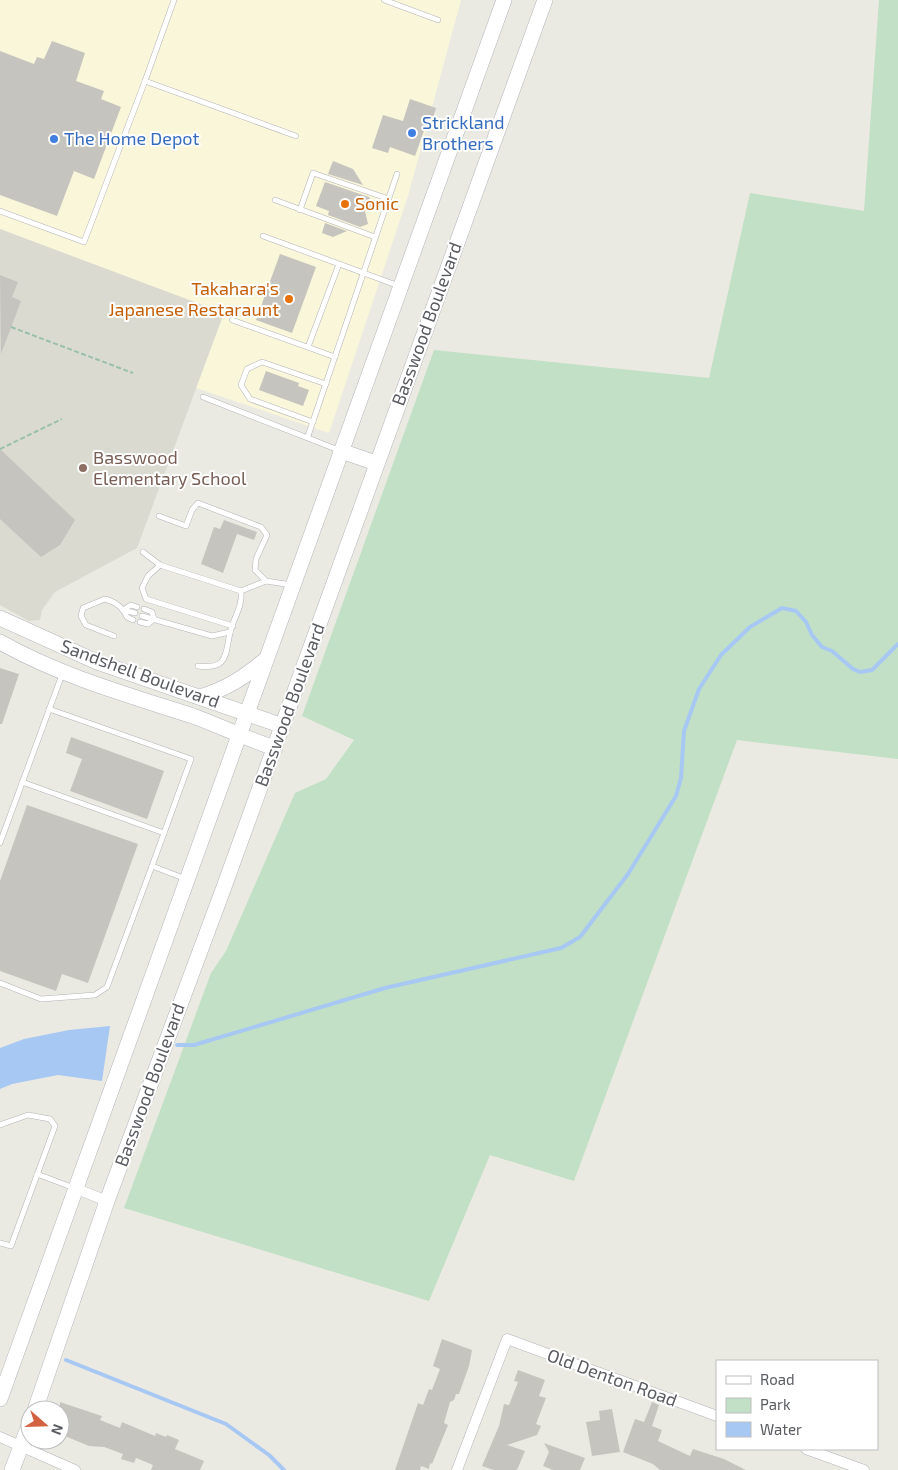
<svg xmlns="http://www.w3.org/2000/svg" width="898" height="1470" font-family="'Exo 2',sans-serif">
<style>
.commercial{fill:#f9f6d9}
.education{fill:#dbdad0}
.green{fill:#c1e0c5}
.water{fill:#a8c8f4}
.lines{fill:none;stroke-linecap:round;stroke-linejoin:round}
.stream{stroke:#a8c8f4;stroke-width:4}
.building{fill:#c6c4be}
.lane-casing{stroke:#b2b3b8;stroke-width:6}
.street-casing{stroke:#b2b3b8;stroke-width:11}
.secondary-casing{stroke:#b3b5ba;stroke-width:16}
.path{stroke:#9ac0ab;stroke-width:2;stroke-dasharray:5 2.5;stroke-linecap:butt}
.lane{stroke:#fff;stroke-width:5}
.street{stroke:#fff;stroke-width:10}
.secondary{stroke:#fff;stroke-width:15}
.shop-dot{fill:#3f7fe0;stroke:#fff;stroke-width:2}
.food-dot{fill:#e8710a;stroke:#fff;stroke-width:2}
.education-dot{fill:#8d6e63;stroke:#fff;stroke-width:2}
.labels{text-anchor:middle;stroke-width:4;stroke-linejoin:round;paint-order:stroke}
.shop-label{font-size:18px;fill:#366cbe;stroke:#fff;text-anchor:start}
.food-label{font-size:18px;fill:#c56008;stroke:#fff;text-anchor:start}
.street-label{font-size:18px;fill:#5a5c61;stroke:#fff}
.education-label{font-size:18px;fill:#785e54;stroke:#fff;text-anchor:start}
</style>
<rect width="100%" height="100%" fill="#ebeae2"/>
<!-- commercial -->
<polygon class="commercial" points="0,0 461,0 408,196 329,433 196,388 223,313 0,229"/>
<!-- education -->
<polygon class="education" points="0,229 224,313 137,548 55,592 42,610 40,620 29,621 0,605"/>
<!-- green -->
<polygon class="green" points="879,0 898,0 898,759 737,740 574,1181 490,1155 429,1301 124,1208 211,973 226,951 295,793 326,779 354,740 302,716 434,350 709,378 750,193 864,211"/>
<!-- water -->
<polygon class="water" points="110,1026 102,1081 58,1075 12,1084 0,1089 0,1048 24,1039 69,1030"/>
<g class="lines">
<!-- stream -->
<g class="stream">
<polyline points="177,1045 194,1045 385,988 561,948 580,937 628,874 676,796 681,778 684,731 699,689 721,655 750,627 782,608 796,611 806,622 812,635 822,647 832,651 853,669 860,672 872,670 898,644"/>
<polyline points="66,1360 226,1424 269,1455 284,1470"/>
</g>
</g>
<!-- building -->
<g class="building">
<polygon points="52,41 85,53 76,81 104,91 101,99 121,107 94,179 74,171 57,216 0,195 0,51 34,64 37,57 44,59"/>
<polygon points="410,99 436,108 433,118 429,117 415,156 390,147 388,153 372,148 383,115 403,121"/>
<polygon points="333,161 353,169 363,185 328,174"/>
<polygon points="325,182 369,197 374,206 365,211 368,224 360,227 328,215 329,211 316,206"/>
<polygon points="325,223 347,231 333,237 322,233"/>
<polygon points="280,254 316,267 292,333 256,320"/>
<polygon points="0,275 18,282 12,297 21,301 1,354"/>
<polygon points="266,371 299,383 298,386 309,390 303,406 259,390"/>
<polygon points="0,449 75,520 60,545 41,557 0,519"/>
<polygon points="224,520 257,532 254,540 237,534 223,573 201,564 214,527 220,529"/>
<polygon points="0,668 19,674 2,724 0,724"/>
<polygon points="71,737 164,771 147,819 70,791 82,759 66,753"/>
<polygon points="27,805 138,844 88,983 62,974 56,991 0,971 0,881"/>
<polygon points="442,1339 472,1350 469,1366 459,1394 456,1394 454,1400 450,1402 444,1423 448,1425 432,1464 430,1463 429,1469 421,1466 420,1470 395,1470 418,1403 423,1405 429,1389 432,1390 440,1369 433,1366"/>
<polygon points="518,1370 545,1380 539,1396 546,1398 536,1424 541,1426 537,1435 507,1445 525,1451 517,1470 494,1470 482,1466 499,1426 504,1404 509,1405 518,1382 514,1381"/>
<polygon points="60,1402 102,1416 100,1420 120,1428 122,1422 155,1436 156,1433 166,1437 167,1435 179,1440 175,1449 204,1461 200,1470 151,1470 153,1465 136,1458 134,1463 121,1459 123,1454 104,1447 89,1446 60,1434"/>
<polygon points="652,1402 659,1405 652,1426 662,1430 658,1441 690,1456 693,1449 724,1459 746,1470 660,1470 653,1464 623,1452 635,1419 644,1422"/>
<polygon points="612,1409 620,1452 592,1456 586,1422 600,1420 599,1411"/>
<polygon points="544,1443 585,1458 580,1470 553,1470 543,1466 549,1452"/>
</g>
<g class="lines">
<!-- lane casing -->
<g class="lane-casing">
<g id="lane">
<polyline points="174,0 145,81 296,136"/>
<polyline points="384,0 438,20"/>
<polyline points="275,200 375,237"/>
<polyline points="300,210 313,173 389,199"/>
<polyline points="0,211 84,242 145,81"/>
<polyline points="263,236 399,286"/>
<polyline points="232,320 335,357"/>
<polyline points="308,347 339,264"/>
<polyline points="203,397 341,451"/>
<polyline points="313,422 250,399 241,385 247,369 262,362 326,384"/>
<polyline points="308,436 397,174"/>
<polyline points="159,516 186,526 192,510 198,503 261,527 267,535 256,559 255,570 266,581 292,585"/>
<polyline points="143,552 160,565 241,591 266,581"/>
<polyline points="160,565 148,576 142,588 146,599 233,626"/>
<polyline points="144,609 152,612 154,619"/>
<polyline points="123,610 131,605 137,607"/>
<polyline points="123,610 135,613"/>
<polyline points="142,616 212,636 230,632"/>
<polyline points="140,622 148,624 154,619"/>
<path d="M114 636 86 625 81 616 83 608 105 599C116 602 122 607 127 617L133 620"/>
<path d="M198 666C228 670 225 655 230 633 233 618 243 607 241 591"/>
<polyline points="49,709 191,759 152,866"/>
<polyline points="22,782 164,833"/>
<polyline points="0,843 63,672"/>
<polyline points="0,983 41,999 95,995 107,987 152,866 186,879"/>
<polyline points="0,1125 28,1115 50,1119 55,1126 11,1246 0,1243"/>
<polyline points="37,1174 74,1188"/>
</g>
</g>
<!-- street casing -->
<g class="street-casing">
<g id="street">
<polyline points="77,1189 107,1201"/>
<polyline points="0,1437 75,1470"/>
<polyline points="806,1449 864,1470"/>
<polyline points="457,1470 507,1339 717,1416"/>
</g>
</g>
<!-- secondary casing -->
<g class="secondary-casing">
<g id="secondary">
<polyline points="341,451 376,463"/>
<polyline points="0,618 97,662 283,726"/>
<path d="M0 642C60 676 128 695 193 716 220 726 247 739 275 748"/>
<path d="M200 697C228 688 243 678 265 660"/>
<polyline points="0,1399 504,0"/>
<polyline points="35,1410 107,1201 224,887 545,0"/>
<polyline points="12,1470 30,1423"/>
</g>
</g>
<!-- path -->
<g class="path">
<polyline points="11,327 133,373"/>
<polyline points="0,449 62,419"/>
</g>
<!-- lane -->
<use href="#lane" class="lane"/>
<!-- street -->
<use href="#street" class="street"/>
<!-- secondary -->
<use href="#secondary" class="secondary"/>
</g>
<!-- markers -->
<g class="shop-dot">
<circle cx="412" cy="133" r="5"/>
<circle cx="54" cy="139" r="5"/>
</g>
<g class="food-dot">
<circle cx="345" cy="204" r="5"/>
<circle cx="289" cy="299" r="5"/>
</g>
<circle class="education-dot" cx="83" cy="468" r="5"/>
<g class="labels">
<!-- shop labels -->
<g class="shop-label">
<text x="422" y="129">Strickland<tspan x="422" dy="21">Brothers</tspan></text>
<text x="64" y="145">The Home Depot</text>
</g>
<!-- food labels -->
<g class="food-label">
<text x="355" y="210">Sonic</text>
<text x="279" y="295" text-anchor="end">Takahara's<tspan x="279" dy="21">Japanese Restaraunt</tspan></text>
</g>
<!-- street labels -->
<g class="street-label">
<text transform="translate(427 324) rotate(-70)" y="6">Basswood Boulevard</text>
<text transform="translate(140 674) rotate(20)" y="6">Sandshell Boulevard</text>
<text transform="translate(290 705) rotate(-70)" y="6">Basswood Boulevard</text>
<text transform="translate(150 1085) rotate(-70)" y="6">Basswood Boulevard</text>
<text transform="translate(612 1378) rotate(20)" y="6">Old Denton Road</text>
</g>
<!-- education labels -->
<g class="education-label">
<text x="93" y="464">Basswood<tspan x="93" dy="21">Elementary School</tspan></text>
</g>
</g>
<!-- legend -->
<rect x="716" y="1360" width="162" height="90" fill="#ffffff" stroke="#bdbec0"/>
<rect x="726" y="1376" width="25" height="8" fill="#ffffff" stroke="#bdbec0"/>
<text x="760" y="1385" font-size="15" fill="#5a5c61">Road</text>
<rect x="726" y="1398" width="25" height="15" fill="#c1e0c5" stroke="#bdbec0"/>
<text x="760" y="1410" font-size="15" fill="#5a5c61">Park</text>
<rect x="726" y="1422" width="25" height="15" fill="#a8c8f4" stroke="#bdbec0"/>
<text x="760" y="1435" font-size="15" fill="#5a5c61">Water</text>
<!-- north arrow -->
<g transform="translate(45 1425) rotate(110)"><circle r="24" fill="#ffffff" stroke="#bdbec0"/>
<path d="M0-4L9 19L0 12L-9 19Z" fill="#d4613f"/>
<text y="-8" font-size="14" font-weight="bold" text-anchor="middle" fill="#5a5c61">N</text>
</g>
</svg>
